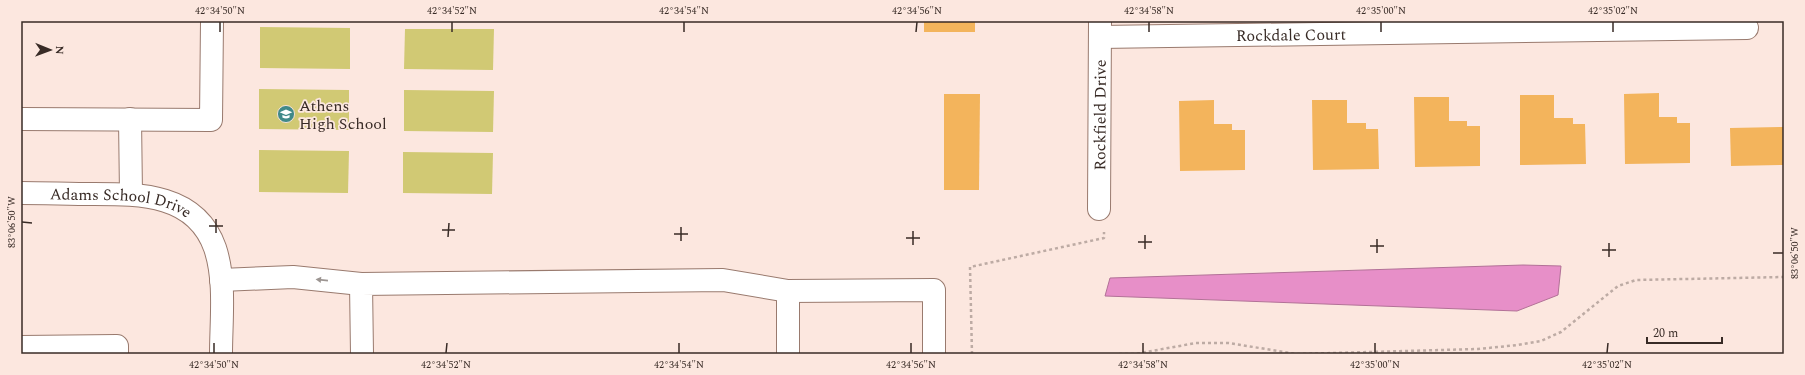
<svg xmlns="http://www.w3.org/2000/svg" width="1805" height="375" font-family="Spectral,serif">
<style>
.green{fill:#d1c974}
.water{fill:#e78fc8;stroke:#b27197}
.building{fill:#f3b45c}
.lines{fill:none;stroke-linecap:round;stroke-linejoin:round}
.minor-casing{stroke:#997a6e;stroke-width:24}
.path{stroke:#bdaba4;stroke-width:2.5;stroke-dasharray:3 3;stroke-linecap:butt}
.minor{stroke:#fff;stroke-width:22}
.oneway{fill:#9c9592}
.ticks{fill:none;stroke:#382b26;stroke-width:1.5}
.labels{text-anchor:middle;stroke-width:3.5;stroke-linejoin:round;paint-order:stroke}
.street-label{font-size:16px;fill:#382b26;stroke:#fce7df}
.poi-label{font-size:16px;fill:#382b26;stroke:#fce7df;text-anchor:start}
.neatline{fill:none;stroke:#382b26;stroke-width:1.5}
.ticks-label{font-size:10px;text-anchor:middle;fill:#382b26}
</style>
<rect width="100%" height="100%" fill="#fce7df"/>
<!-- green -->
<g class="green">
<polygon points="260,27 350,28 350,69 260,68"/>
<polygon points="405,29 494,29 493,70 404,69"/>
<polygon points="259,89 349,90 349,130 259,129"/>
<polygon points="404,90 494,91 493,132 404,131"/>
<polygon points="259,150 349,151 348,193 259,192"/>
<polygon points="403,152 493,153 492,194 403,193"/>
</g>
<!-- water -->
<polygon class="water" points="1523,265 1561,266 1558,295 1517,311 1105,296 1110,278"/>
<!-- building -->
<g class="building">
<rect x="924" y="21" width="51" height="11"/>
<polygon points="1659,93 1659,117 1677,117 1677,123 1690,123 1690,163 1625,164 1624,94"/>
<polygon points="944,94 980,94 979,190 944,190"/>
<polygon points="1520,95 1554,95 1554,118 1573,118 1573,124 1585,124 1586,164 1520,165"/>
<polygon points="1414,97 1449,97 1449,121 1467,121 1467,126 1480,126 1480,166 1415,167"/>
<polygon points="1214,100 1214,124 1232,124 1232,130 1245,130 1245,170 1180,171 1179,101"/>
<polygon points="1312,100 1347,100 1347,123 1366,123 1366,129 1378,129 1379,169 1313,170"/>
<polygon points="1784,127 1784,165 1731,166 1730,128"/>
</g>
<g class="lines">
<!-- minor casing -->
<g class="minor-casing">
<g id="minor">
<path id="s1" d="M1100 37 1747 28"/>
<polyline points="21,119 211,120 212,21"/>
<polyline points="130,119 131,194"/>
<path id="s2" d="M21 193C45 193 70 194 94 194 141 194 196 194 215 248 226 281 221 320 221 354"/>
<path id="s3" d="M1099 209 1100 21"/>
<polyline points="221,280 293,277 361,284"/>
<polyline points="21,347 117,346 117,354"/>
<polyline points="362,354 361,284 723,280 788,291 934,290 934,354"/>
<polyline points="788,354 788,291"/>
</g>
</g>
<!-- path -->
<g class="path">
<polyline points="972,354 970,267 1104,238 1104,232"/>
<polyline points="1119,354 1135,354 1196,343 1229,343 1296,354 1478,349 1518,345 1541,341 1561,332 1618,286 1636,280 1784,277"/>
</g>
<!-- minor -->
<use href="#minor" class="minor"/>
</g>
<!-- one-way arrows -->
<defs><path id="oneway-solid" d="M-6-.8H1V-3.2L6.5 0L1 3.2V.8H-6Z"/></defs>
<use class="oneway" href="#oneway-solid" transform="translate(322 280) rotate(-174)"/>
<!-- ticks -->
<path class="ticks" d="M220 32V22M452 32V22M684 32V22M916 32 917 22M1149 32V22M1381 32V22M1613 32V22M22 222 32 223M209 226H223M442 230H455M216 233V219M674 234H688M448 237 449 223M906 238H920M681 241V227M1138 242H1152M913 245V231M1370 246H1384M1145 249V235M1602 250H1616M1377 253V239M1773 253H1783M1609 257V243M214 353V343M446 353 447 343M679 353V343M911 353V343M1143 353V343M1375 353V343M1607 353 1608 343"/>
<!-- icons -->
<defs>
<g id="school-disc" transform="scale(0.9)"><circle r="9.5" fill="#408989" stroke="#fce7df"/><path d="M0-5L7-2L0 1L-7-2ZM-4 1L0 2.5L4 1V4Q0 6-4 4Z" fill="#fff"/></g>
</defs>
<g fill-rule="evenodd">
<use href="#school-disc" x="286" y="114"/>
</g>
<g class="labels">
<!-- street labels -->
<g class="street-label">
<text dy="6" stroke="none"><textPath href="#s1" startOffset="191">Rockdale Court</textPath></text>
<text dy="6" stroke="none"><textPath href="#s3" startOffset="94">Rockfield Drive</textPath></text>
<text dy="6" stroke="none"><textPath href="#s2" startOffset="101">Adams School Drive</textPath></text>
</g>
<!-- poi labels -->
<g class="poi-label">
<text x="299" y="111">Athens<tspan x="299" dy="18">High School</tspan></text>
</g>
</g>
<!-- border -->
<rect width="1805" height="375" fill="none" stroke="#fce7df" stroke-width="44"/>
<!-- north arrow -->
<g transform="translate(50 50) rotate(91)" stroke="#fce7df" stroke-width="3" paint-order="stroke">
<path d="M0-3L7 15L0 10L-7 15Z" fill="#382b26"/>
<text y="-6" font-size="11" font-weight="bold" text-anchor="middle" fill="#382b26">N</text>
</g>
<!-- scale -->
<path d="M1647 337v6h75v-6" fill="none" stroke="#382b26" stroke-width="2"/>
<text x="1653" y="337" font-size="12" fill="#382b26" stroke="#fce7df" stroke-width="3" paint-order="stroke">20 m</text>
<rect x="22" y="22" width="1761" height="331" class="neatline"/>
<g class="ticks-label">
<text x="220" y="14">42°34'50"N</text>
<text x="452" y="14">42°34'52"N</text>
<text x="684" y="14">42°34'54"N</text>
<text x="917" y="14">42°34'56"N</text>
<text x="1149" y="14">42°34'58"N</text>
<text x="1381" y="14">42°35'00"N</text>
<text x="1613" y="14">42°35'02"N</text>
<text transform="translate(11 222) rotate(-90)" y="4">83°06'50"W</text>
<text transform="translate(1794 253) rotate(-90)" y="4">83°06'50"W</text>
<text x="214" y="368">42°34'50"N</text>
<text x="446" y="368">42°34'52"N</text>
<text x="679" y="368">42°34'54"N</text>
<text x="911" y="368">42°34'56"N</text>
<text x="1143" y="368">42°34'58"N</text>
<text x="1375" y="368">42°35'00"N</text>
<text x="1607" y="368">42°35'02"N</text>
</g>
</svg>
